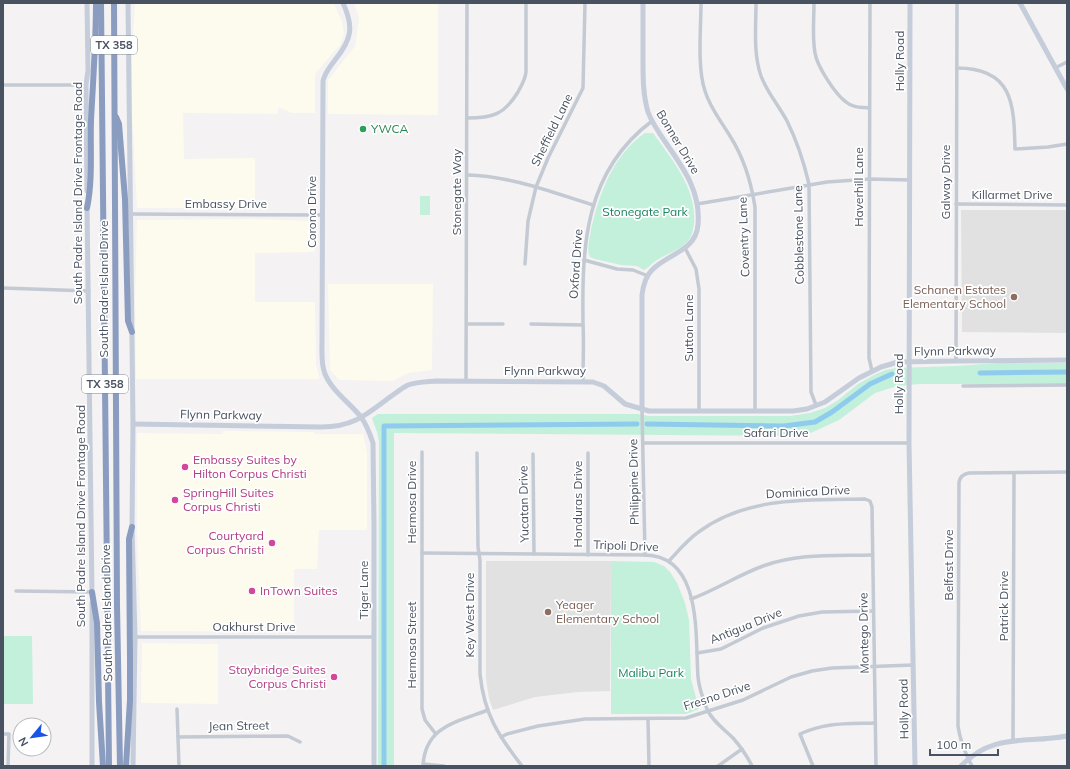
<svg xmlns="http://www.w3.org/2000/svg" width="1070" height="769" font-family="Mulish,sans-serif">
<style>
.commercial{fill:#fdfbee}
.education{fill:#e2e1e1}
.green{fill:#c2f0db}
.lines{fill:none;stroke-linecap:round;stroke-linejoin:round}
.canal{stroke:#8fcbed;stroke-width:5}
.street{stroke:#c3cad3;stroke-width:3.5}
.secondary{stroke:#c5ccda;stroke-width:5}
.highway{stroke:#8a9cc0;stroke-width:6}
.leisure-dot{fill:#2e9e5b;stroke:#fff;stroke-width:1.5}
.education-dot{fill:#8d6e63;stroke:#fff;stroke-width:1.5}
.hotel-dot{fill:#d1479c;stroke:#fff;stroke-width:1.5}
.labels{text-anchor:middle;stroke-width:3.5;stroke-linejoin:round;paint-order:stroke}
.shield{fill:#fff;stroke:#808690;stroke-width:1}
.shield-label{font-size:11px;font-weight:bold;fill:#495260}
.street-label{font-size:12px;fill:#495260;stroke:#fff}
.leisure-label{font-size:12px;fill:#27864d;stroke:#fff;text-anchor:start}
.park-label{font-size:12px;fill:#18845e;stroke:#fff}
.education-label{font-size:12px;fill:#785e54;stroke:#fff;text-anchor:end}
.hotel-label{font-size:12px;fill:#b23c85;stroke:#fff;text-anchor:start}
</style>
<rect width="100%" height="100%" fill="#f4f2f2"/>
<!-- commercial -->
<g class="commercial">
<polygon points="135,3 334,3 342,22 344,34 340,45 315,74 315,113 292,113 278,107 278,114 183,113 184,159 255,158 255,208 137,208 132,113 132,53"/>
<polygon points="354,3 438,3 438,115 328,114 328,80 355,46 359,18"/>
<polygon points="254,219 315,221 315,252 255,253 255,302 315,302 316,365 320,379 136,379 135,302 137,220"/>
<polygon points="328,284 433,284 432,370 408,373 393,381 339,380 330,370"/>
<polygon points="223,431 314,432 314,434 363,434 367,452 367,530 319,530 317,569 294,569 294,632 141,631 137,534 137,433 223,434"/>
<polygon points="142,643 218,644 218,704 141,703"/>
</g>
<!-- education -->
<g class="education">
<polygon points="961,210 1067,210 1067,333 962,332"/>
<polygon points="486,561 611,561 610,691 578,692 535,697 493,710 489,698 486,679"/>
</g>
<!-- green -->
<g class="green">
<path d="M645 133H653C672 160 697 188 694 224 693 230 692 236 688 241 679 251 665 254 654 262 650 265 648 268 644 270L637 266 621 265 595 259 590 257C586 250 590 238 591 230 599 194 613 155 645 133Z"/>
<rect x="420" y="196" width="10" height="19"/>
<polygon points="998,363 1067,363 1067,384 920,384 897,386 875,393 839,420 804,436 394,433 394,766 378,766 379,442 377,432 372,418 378,414 638,414 648,416 790,416 810,413 825,408 837,401 858,384 876,374 886,370 897,368 956,366"/>
<polygon points="611,561 654,562 664,566 670,572 677,583 685,603 689,620 691,679 699,709 686,714 611,714"/>
<polygon points="3,636 32,636 33,704 3,704"/>
</g>
<g class="lines">
<!-- canal -->
<g class="canal">
<polyline points="980,373 1067,372"/>
<polyline points="647,424 784,426 815,422 832,412 870,384 892,374"/>
<polyline points="384,766 384,426 637,424"/>
</g>
<!-- street -->
<g class="street">
<path d="M701 3C701 28 697 68 705 91 710 108 721 121 730 136 744 158 751 181 755 207V411"/>
<path d="M756 3C756 27 753 53 761 76 767 92 779 106 787 121 797 141 804 163 809 184L811 392 816 405"/>
<path d="M814 3C814 19 812 37 815 53 817 66 835 94 846 102 853 108 861 107 869 108"/>
<polyline points="870,3 869,358 872,371"/>
<path d="M957 68C1013 68 1014 104 1015 149L1048 147 1067 144"/>
<polyline points="1055,68 1067,62"/>
<polyline points="3,85 86,85"/>
<path d="M467 118C492 118 504 115 518 92 522 85 525 80 526 72V3"/>
<path d="M467 175C511 176 551 192 593 205"/>
<polyline points="697,204 827,182 870,179 910,180"/>
<polyline points="956,204 1067,205"/>
<polyline points="131,214 322,215"/>
<polyline points="685,248 696,269 699,289 699,411"/>
<polyline points="584,260 617,269 633,270 648,276"/>
<polyline points="525,264 528,221 536,187 548,158 583,88 585,3"/>
<polyline points="3,288 89,291"/>
<polyline points="467,324 503,324"/>
<polyline points="531,324 583,325"/>
<polyline points="956,361 957,3"/>
<polyline points="466,381 467,3"/>
<path d="M583 381C583 362 584 342 583 323 582 246 584 172 652 121"/>
<polyline points="963,386 1067,385"/>
<polyline points="642,409 645,555"/>
<polyline points="643,443 909,443"/>
<polyline points="422,452 422,709 425,720 435,733"/>
<path d="M477 453 478 547 480 560V674C484 714 498 735 522 766"/>
<polyline points="533,454 534,554"/>
<path d="M422 553 645 555C703 556 695 637 698 677 699 688 703 699 707 709 712 721 724 729 733 738 741 747 747 756 752 766"/>
<polyline points="588,555 588,453"/>
<path d="M669 561C679 550 688 539 700 531 748 496 809 500 865 499L870 501 872 507 876 766"/>
<polyline points="16,591 92,592"/>
<path d="M691 599C716 590 738 575 763 566 798 553 836 556 872 555"/>
<polyline points="135,637 374,637"/>
<polyline points="697,653 721,649 763,628 799,616 822,612 873,611"/>
<polyline points="177,709 179,766"/>
<polyline points="648,719 649,766"/>
<polyline points="3,734 9,734 8,766"/>
<polyline points="178,737 288,736 300,742"/>
<polyline points="501,737 507,734 538,726 585,719 686,718 743,700 791,677 812,671 832,668 913,665"/>
<polyline points="1013,740 1014,473"/>
<polyline points="423,764 444,766"/>
<path d="M423 766C425 726 457 722 488 710"/>
<polyline points="718,766 742,749"/>
<path d="M813 766 800 734C827 722 847 724 875 723"/>
<path d="M972 766C965 753 960 741 958 726L959 482C960 477 963 474 969 473L1067 472"/>
</g>
<!-- secondary -->
<g class="secondary">
<polyline points="87,3 88,70 86,85 87,191"/>
<polyline points="128,3 133,424 132,527 135,637 133,766"/>
<path d="M343 3C354 27 352 39 335 60 330 67 325 72 323 81L322 343C322 353 321 364 325 374 332 391 350 403 361 417 367 425 370 434 373 443L374 525V766"/>
<polyline points="910,3 909,443 915,766"/>
<polyline points="1020,3 1067,89"/>
<polyline points="87,205 92,595"/>
<path d="M642 409V295C643 286 645 277 652 270 667 254 696 251 698 225 701 192 684 169 666 143 659 133 652 123 648 112 643 95 643 78 643 61 643 41 643 22 643 3"/>
<path d="M133 424 321 427C353 427 366 415 390 397 396 393 402 388 408 385 417 382 426 382 436 381L593 382 604 386 625 404 649 411H793L807 409 825 402 859 378 881 367 898 362 956 361 1067 360"/>
<polyline points="92,603 92,766"/>
<path d="M961 766C994 732 1026 744 1067 736"/>
</g>
<!-- highway -->
<g class="highway">
<polyline points="101,3 109,766"/>
<polyline points="114,3 117,606 120,766"/>
<polyline points="116,117 119,124 125,199 128,321 132,332"/>
<path d="M87 208C93 179 90 149 91 120 93 81 96 42 96 3"/>
<polyline points="92,592 97,623 99,702 103,766"/>
<polyline points="126,766 130,700 130,659 129,539 132,527"/>
</g>
</g>
<!-- markers -->
<circle class="leisure-dot" cx="363" cy="129" r="4"/>
<g class="education-dot">
<circle cx="1014" cy="297" r="4"/>
<circle cx="548" cy="612" r="4"/>
</g>
<g class="hotel-dot">
<circle cx="185" cy="467" r="4"/>
<circle cx="175" cy="500" r="4"/>
<circle cx="272" cy="543" r="4"/>
<circle cx="252" cy="591" r="4"/>
<circle cx="334" cy="677" r="4"/>
</g>
<g class="labels">
<!-- shield labels -->
<g class="shield">
<rect x="91" y="36" width="46" height="18" rx="3"/>
<rect x="82" y="375" width="46" height="18" rx="3"/>
</g>
<g class="shield-label">
<text x="114" y="49">TX 358</text>
<text x="105" y="388">TX 358</text>
</g>
<!-- street labels -->
<g class="street-label">
<text transform="translate(900 61) rotate(-90)" y="4">Holly Road</text>
<text transform="translate(552 130) rotate(-64)" y="4">Sheffield Lane</text>
<text transform="translate(678 142) rotate(59)" y="4">Bonner Drive</text>
<text transform="translate(946 182) rotate(-90)" y="4">Galway Drive</text>
<text transform="translate(859 187) rotate(-90)" y="4">Haverhill Lane</text>
<text transform="translate(457 192) rotate(-90)" y="4">Stonegate Way</text>
<text transform="translate(78 193) rotate(-90)" y="4">South Padre Island Drive Frontage Road</text>
<text x="1012" y="199">Killarmet Drive</text>
<text x="226" y="208">Embassy Drive</text>
<text transform="translate(312 212) rotate(-90)" y="4">Corona Drive</text>
<text transform="translate(799 235) rotate(-91)" y="4">Cobblestone Lane</text>
<text transform="translate(744 237) rotate(-92)" y="4">Coventry Lane</text>
<text transform="translate(576 264) rotate(-86)" y="4">Oxford Drive</text>
<text transform="translate(104 289) rotate(-90)" y="4">South Padre Island Drive</text>
<text transform="translate(689 328) rotate(-90)" y="4">Sutton Lane</text>
<text transform="translate(955 351) rotate(-1)" y="4">Flynn Parkway</text>
<text x="545" y="375">Flynn Parkway</text>
<text transform="translate(899 384) rotate(-90)" y="4">Holly Road</text>
<text transform="translate(221 415) rotate(1)" y="4">Flynn Parkway</text>
<text x="776" y="437">Safari Drive</text>
<text transform="translate(634 482) rotate(-91)" y="4">Philippine Drive</text>
<text transform="translate(808 492) rotate(-3)" y="4">Dominica Drive</text>
<text transform="translate(412 502) rotate(-90)" y="4">Hermosa Drive</text>
<text transform="translate(524 504) rotate(-91)" y="4">Yucatan Drive</text>
<text transform="translate(578 504) rotate(-90)" y="4">Honduras Drive</text>
<text transform="translate(81 516) rotate(-90)" y="4">South Padre Island Drive Frontage Road</text>
<text transform="translate(626 546) rotate(2)" y="4">Tripoli Drive</text>
<text transform="translate(949 565) rotate(-90)" y="4">Belfast Drive</text>
<text transform="translate(364 590) rotate(-90)" y="4">Tiger Lane</text>
<text transform="translate(1004 606) rotate(-90)" y="4">Patrick Drive</text>
<text transform="translate(107 613) rotate(-91)" y="4">South Padre Island Drive</text>
<text transform="translate(470 615) rotate(-90)" y="4">Key West Drive</text>
<text transform="translate(746 626) rotate(-22)" y="4">Antigua Drive</text>
<text x="254" y="631">Oakhurst Drive</text>
<text transform="translate(864 633) rotate(-91)" y="4">Montego Drive</text>
<text transform="translate(412 645) rotate(-90)" y="4">Hermosa Street</text>
<text transform="translate(717 696) rotate(-18)" y="4">Fresno Drive</text>
<text transform="translate(904 709) rotate(-91)" y="4">Holly Road</text>
<text transform="translate(239 726) rotate(-1)" y="4">Jean Street</text>
</g>
<!-- leisure labels -->
<g class="leisure-label">
<text x="371" y="133">YWCA</text>
</g>
<!-- park labels -->
<g class="park-label">
<text x="645" y="216">Stonegate Park</text>
<text x="651" y="677">Malibu Park</text>
</g>
<!-- education labels -->
<g class="education-label">
<text x="1006" y="294">Schanen Estates<tspan x="1006" dy="14">Elementary School</tspan></text>
<text x="556" y="609" text-anchor="start">Yeager<tspan x="556" dy="14">Elementary School</tspan></text>
</g>
<!-- hotel labels -->
<g class="hotel-label">
<text x="193" y="464">Embassy Suites by<tspan x="193" dy="14">Hilton Corpus Christi</tspan></text>
<text x="183" y="497">SpringHill Suites<tspan x="183" dy="14">Corpus Christi</tspan></text>
<text x="264" y="540" text-anchor="end">Courtyard<tspan x="264" dy="14">Corpus Christi</tspan></text>
<text x="260" y="595">InTown Suites</text>
<text x="326" y="674" text-anchor="end">Staybridge Suites<tspan x="326" dy="14">Corpus Christi</tspan></text>
</g>
</g>
<!-- border -->
<rect width="1070" height="769" fill="none" stroke="#495260" stroke-width="8"/>
<!-- north arrow -->
<g transform="translate(32 737) rotate(241)"><circle r="19" fill="#ffffff" stroke="#b6babf"/>
<path d="M0-3L7 15L0 10L-7 15Z" fill="#1a54e6"/>
<text y="-6" font-size="11" font-weight="bold" text-anchor="middle" fill="#495260">N</text>
</g>
<!-- scale -->
<path d="M930 749v6h68v-6" fill="none" stroke="#495260" stroke-width="2"/>
<text x="936" y="749" font-size="12" fill="#495260" stroke="#ffffff" stroke-width="3" paint-order="stroke">100 m</text>
</svg>
